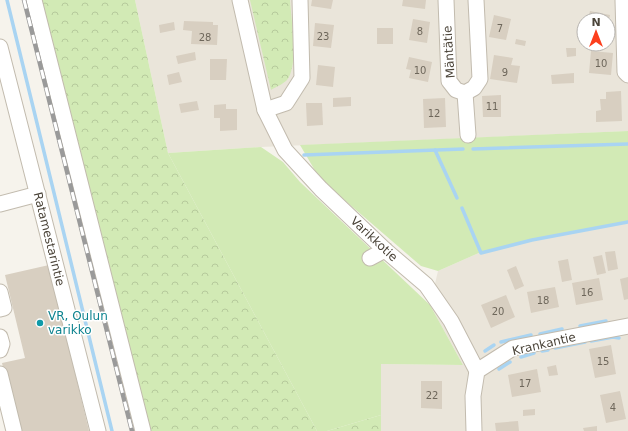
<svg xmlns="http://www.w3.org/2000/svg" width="628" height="431" font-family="'DejaVu Sans',sans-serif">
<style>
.residential{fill:#eae5da;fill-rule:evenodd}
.grass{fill:#d2eab5}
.forest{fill:url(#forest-crowns)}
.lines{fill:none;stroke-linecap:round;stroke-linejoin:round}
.stream{stroke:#a9d4f2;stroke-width:3.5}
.building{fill:#d8cfc1}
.minor-casing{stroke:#c2bbae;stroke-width:17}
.minor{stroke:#fff;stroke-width:15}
.rail-casing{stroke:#9a9a9a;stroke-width:4.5}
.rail{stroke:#fff;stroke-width:3;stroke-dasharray:9;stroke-linecap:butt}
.culture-dot{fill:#0f9aa8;stroke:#fff;stroke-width:1.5}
.labels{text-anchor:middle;stroke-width:3;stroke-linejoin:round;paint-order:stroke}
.number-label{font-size:10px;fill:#6e675b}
.street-label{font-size:12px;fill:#4b4439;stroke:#fff}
.culture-label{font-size:12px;fill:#0d838f;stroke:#fff;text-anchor:start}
</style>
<defs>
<pattern id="forest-crowns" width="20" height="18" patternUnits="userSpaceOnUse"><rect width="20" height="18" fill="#d2eab5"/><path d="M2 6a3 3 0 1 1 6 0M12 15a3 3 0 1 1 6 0" fill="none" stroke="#b6ca9c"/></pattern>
</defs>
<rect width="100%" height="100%" fill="#f6f3ec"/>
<!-- residential -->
<g class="residential">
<path d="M135 0H628V131L261 147 168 153ZM584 20H608V44H584Z"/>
<polygon points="628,221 628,431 381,431 381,364 463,365 430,305 438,271 481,252"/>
</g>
<!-- grass -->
<g class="grass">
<polygon points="628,131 628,221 481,252 438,271 421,266 320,179 300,145"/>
<polygon points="261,147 283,162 300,182 430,305 463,365 381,364 381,415 327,431 317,431 168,153"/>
</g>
<!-- forest -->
<g class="forest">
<polygon points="38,0 135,0 168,153 317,431 149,431"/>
<path d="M250 0H290C291 18 299 66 287 80 283 84 276 87 271 90Z"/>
<polygon points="381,415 381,431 327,431"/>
</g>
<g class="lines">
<!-- stream -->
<g class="stream">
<polyline points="7,0 112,431"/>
<polyline points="473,149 628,144"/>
<polyline points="435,150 457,198"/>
<polyline points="304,155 463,149"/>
<polyline points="462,208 481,253 532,240 628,222"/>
<polyline points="580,326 606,321"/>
<polyline points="540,334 562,329"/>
<polyline points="591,341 613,337 619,338"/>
<polyline points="501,342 531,335"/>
<polyline points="555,348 585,342"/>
<polyline points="485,351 494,345"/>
<polyline points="542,351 548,350"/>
<polyline points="521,357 534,353"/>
<polyline points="499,369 510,362"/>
</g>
</g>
<!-- building -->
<g class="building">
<polygon points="312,0 333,0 331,9 311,6"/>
<polygon points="403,0 426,0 425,9 402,6"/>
<polygon points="590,11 610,15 609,20 588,20"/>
<polygon points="494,15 511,19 506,40 489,37"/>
<polygon points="413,19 430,22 427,43 409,40"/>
<polygon points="184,21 213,22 213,25 218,25 217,45 191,44 192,31 183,30"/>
<polygon points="174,22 175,30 160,33 159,25"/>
<polygon points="315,23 334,25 331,48 313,46"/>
<rect x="377" y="28" width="16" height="16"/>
<polygon points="516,39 526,41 525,46 515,44"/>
<polygon points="566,48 576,48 576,56 567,57"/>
<polygon points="591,51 613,53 611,75 589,73"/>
<polygon points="195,52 196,60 178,64 176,56"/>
<polygon points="494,55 513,58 511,65 520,66 517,83 490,79"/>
<polygon points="409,57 432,62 428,82 409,78 411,70 406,69"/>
<polygon points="210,59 227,59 226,80 210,80"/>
<polygon points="318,65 335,67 333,87 316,85"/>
<polygon points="179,72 182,82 169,85 167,75"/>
<polygon points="574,73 574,83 552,84 551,75"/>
<polygon points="621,91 622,121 596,122 596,111 601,110 600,99 606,99 606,92"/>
<polygon points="501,95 501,117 483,117 482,96"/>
<polygon points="351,97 351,106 333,107 333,98"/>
<polygon points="445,98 446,127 424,128 423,99"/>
<polygon points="197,101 199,110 181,113 179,104"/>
<polygon points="306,103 322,103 323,125 307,126"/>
<polygon points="226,104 226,109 237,109 237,130 220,131 220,118 214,118 214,105"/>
<polygon points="615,251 618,269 608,271 605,252"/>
<polygon points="602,255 606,273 597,275 593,257"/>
<polygon points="568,259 572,280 562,282 558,261"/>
<polygon points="49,265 89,431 18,431 2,363 25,358 5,275"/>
<polygon points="516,266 524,286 515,290 507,270"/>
<polygon points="628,277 628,299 624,300 620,279"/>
<polygon points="599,278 603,300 576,305 572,283"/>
<polygon points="555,287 559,307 531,313 527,292"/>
<polygon points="506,295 515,317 491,328 481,305"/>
<polygon points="611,345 616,374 595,378 589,349"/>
<polygon points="556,365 558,375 549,376 547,367"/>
<polygon points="537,369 541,392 512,397 508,375"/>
<polygon points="421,381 442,381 442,409 421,408"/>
<polygon points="620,391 626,419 606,423 600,395"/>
<polygon points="535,409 535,415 523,416 523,410"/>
<polygon points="518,421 519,431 496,431 495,423"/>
<polygon points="597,426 597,431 584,431 583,428"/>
</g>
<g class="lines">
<!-- minor casing -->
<g class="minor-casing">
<g id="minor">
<polyline points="34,0 143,431"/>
<polyline points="240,0 265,110 285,150 321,189 385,250 426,285 451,321 477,371"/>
<polyline points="446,0 449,81 456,90 465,93 474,88 480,79 476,0"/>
<polyline points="623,0 625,72 628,75"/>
<polyline points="0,47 98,431"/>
<polyline points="465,93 468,135"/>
<polyline points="265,110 286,103 302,78 300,0"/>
<polyline points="0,204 38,194"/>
<polyline points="370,258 385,250"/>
<polyline points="0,292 4,308 0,309"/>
<polyline points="0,337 2,344 0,350"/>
<polyline points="0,374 14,431"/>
<polyline points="474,431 473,396 477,371 513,348 628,326"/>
</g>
</g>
<!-- minor -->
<use href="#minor" class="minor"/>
<!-- rail casing -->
<g class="rail-casing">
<polyline id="rail" points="24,0 132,431"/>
</g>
<!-- rail -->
<use href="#rail" class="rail"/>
</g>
<!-- markers -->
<circle class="culture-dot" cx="40" cy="323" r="4"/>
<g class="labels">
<!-- number labels -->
<g class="number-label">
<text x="500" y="32">7</text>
<text x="420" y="35">8</text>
<text x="323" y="40">23</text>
<text x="205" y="41">28</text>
<text x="601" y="67">10</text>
<text x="420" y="74">10</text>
<text x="505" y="76">9</text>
<text x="492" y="110">11</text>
<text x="434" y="117">12</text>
<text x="587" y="296">16</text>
<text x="543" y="304">18</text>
<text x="498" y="315">20</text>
<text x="603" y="365">15</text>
<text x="525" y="387">17</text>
<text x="432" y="399">22</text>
<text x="613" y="411">4</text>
</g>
<!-- street labels -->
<g class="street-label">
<text transform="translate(449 52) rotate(-94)" y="4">Mäntätie</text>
<text transform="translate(49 239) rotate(76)" y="4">Ratamestarintie</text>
<text transform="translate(374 239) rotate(43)" y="4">Varikkotie</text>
<text transform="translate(544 344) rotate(-13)" y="4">Krankantie</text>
</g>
<!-- culture labels -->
<g class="culture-label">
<text x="48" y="320">VR, Oulun<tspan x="48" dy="14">varikko</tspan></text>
</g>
</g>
<!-- north arrow -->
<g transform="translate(596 32)"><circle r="19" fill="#ffffff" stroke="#b7b4b0"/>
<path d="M0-3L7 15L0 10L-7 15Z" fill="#fc3f1d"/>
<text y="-6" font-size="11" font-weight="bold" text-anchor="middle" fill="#4b4439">N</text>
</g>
</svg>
